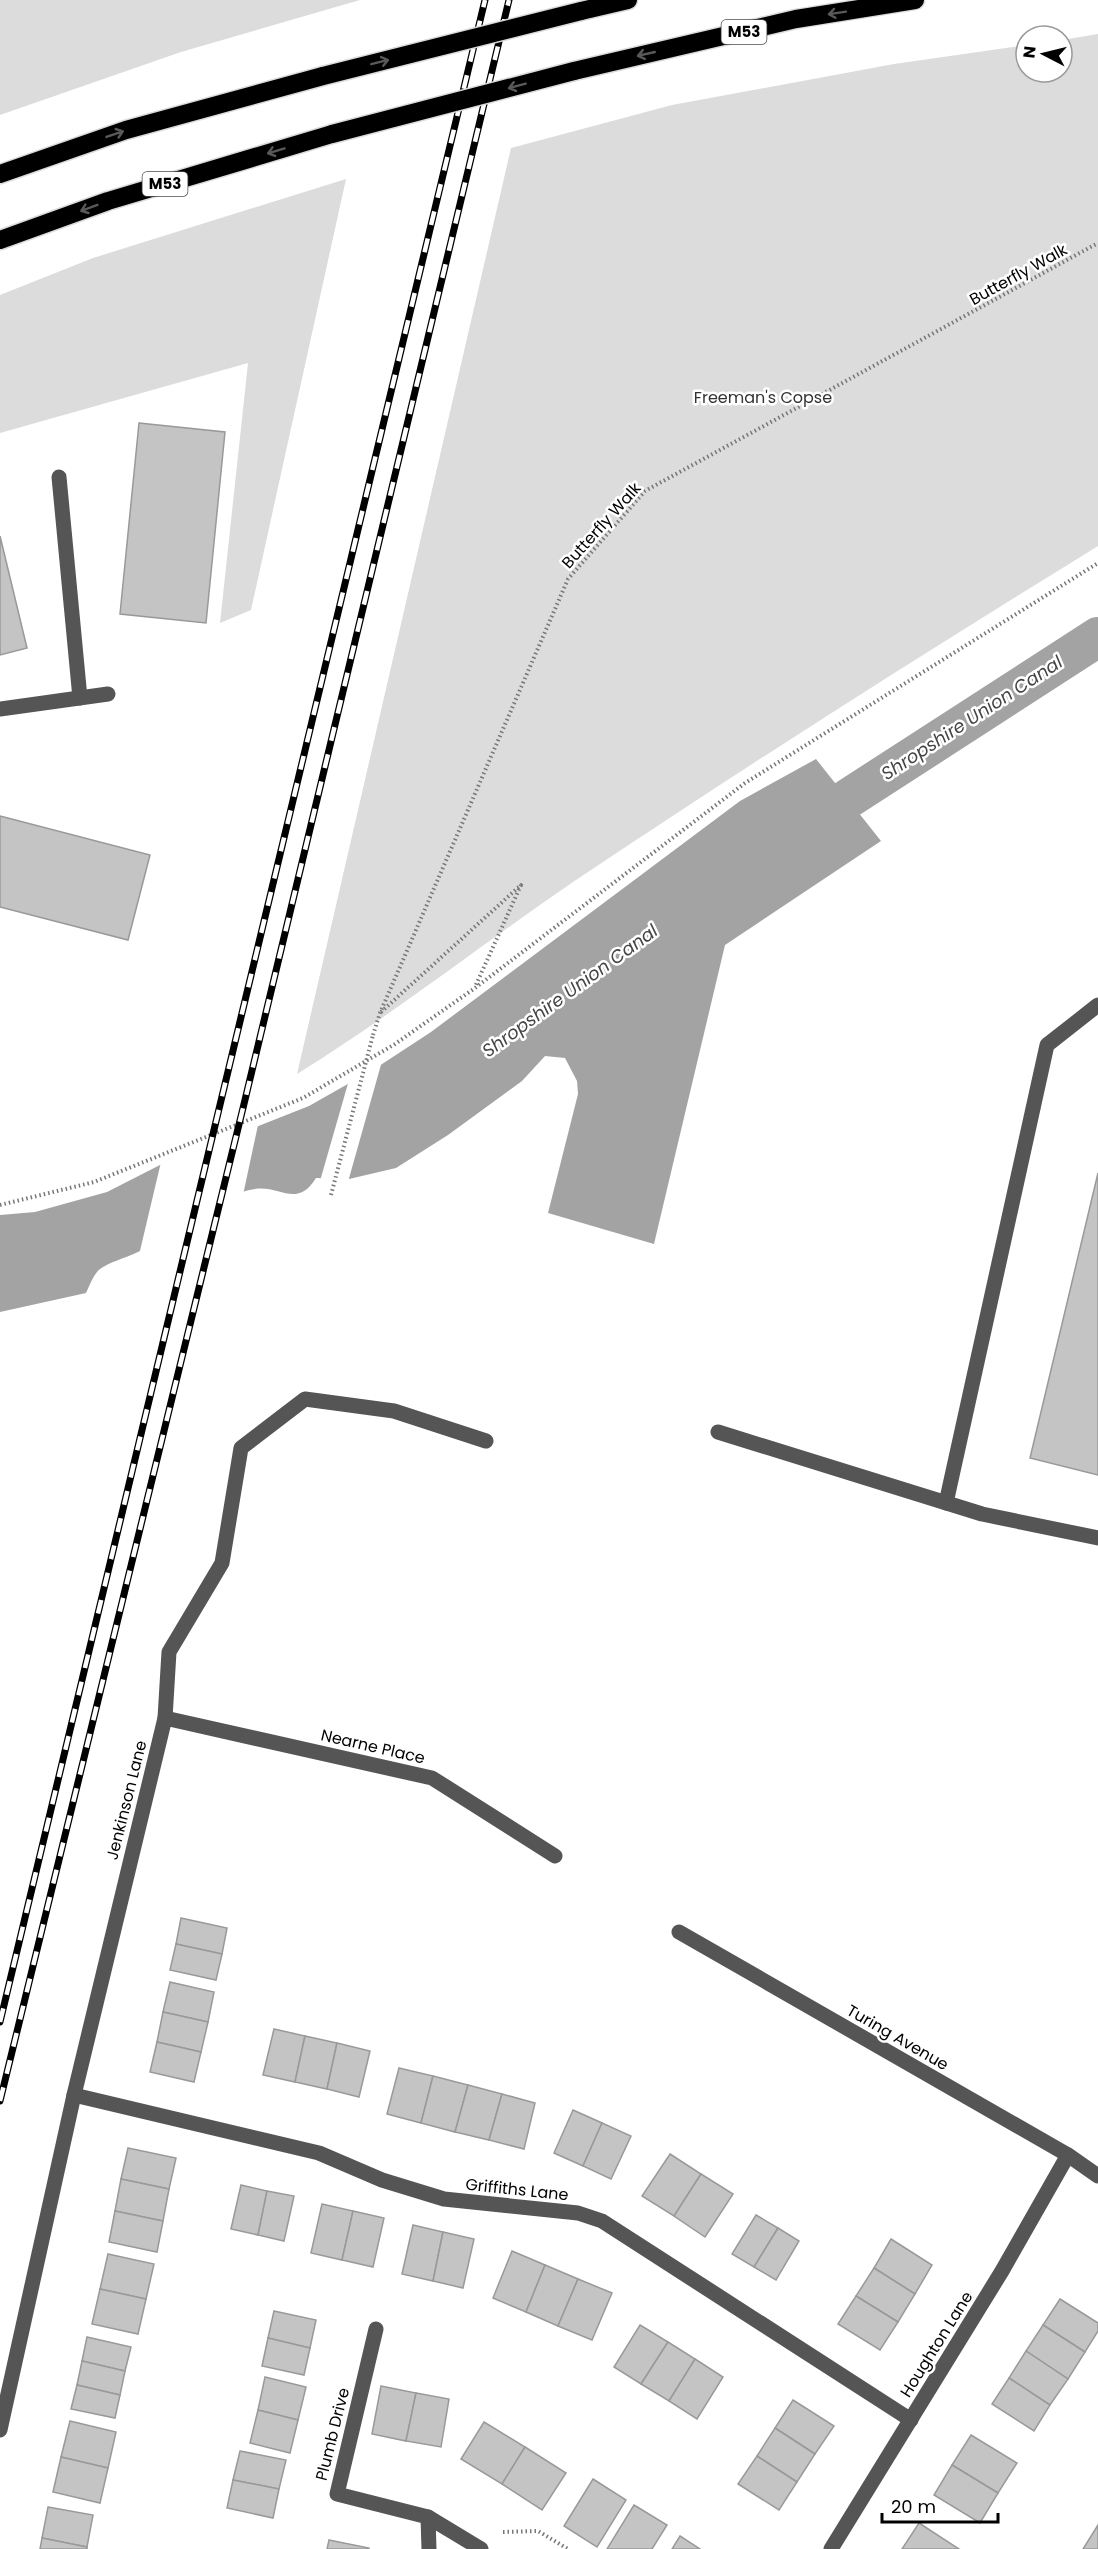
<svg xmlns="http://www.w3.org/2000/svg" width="1098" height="2549" font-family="Poppins,sans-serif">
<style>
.green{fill:#dcdcdc}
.water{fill:#a3a3a3}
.pier{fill:#fff}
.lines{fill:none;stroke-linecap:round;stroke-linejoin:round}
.canal{stroke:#a3a3a3;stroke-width:40}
.building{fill:#c4c4c4;stroke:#999;stroke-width:1.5}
.highway-casing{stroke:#dbdbdb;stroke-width:21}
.path{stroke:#777;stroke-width:4;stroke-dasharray:1.5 3;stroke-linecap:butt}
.minor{stroke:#555;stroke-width:15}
.highway{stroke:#000;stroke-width:18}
.rail-casing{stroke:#000;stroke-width:7}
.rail{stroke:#fff;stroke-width:4.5;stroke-dasharray:14;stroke-linecap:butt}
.highway-bridge-casing{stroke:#dbdbdb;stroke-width:21;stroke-linecap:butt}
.path-bridge{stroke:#777;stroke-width:4;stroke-dasharray:1.5 3;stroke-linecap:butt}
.highway-bridge{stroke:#000;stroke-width:18}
.oneway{stroke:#595959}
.labels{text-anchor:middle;stroke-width:5;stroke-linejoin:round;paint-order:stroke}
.shield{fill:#fff;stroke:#4c4c4c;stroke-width:1.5}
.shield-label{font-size:15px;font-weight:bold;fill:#000}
.street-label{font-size:16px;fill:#000;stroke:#fff}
.park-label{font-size:16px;fill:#333;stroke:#fff}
.water-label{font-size:18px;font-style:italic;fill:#444;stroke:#fff}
</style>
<rect width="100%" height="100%" fill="#fff"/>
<!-- green -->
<g class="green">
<polygon points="0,0 360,0 181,52 0,115"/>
<path d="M1098 34V546C928 651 760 757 594 868 493 935 399 1011 297 1074L511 148 672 105 894 64 1026 45V72H1062V40Z"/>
<polygon points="346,179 251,610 220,623 248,363 0,433 0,295 93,258"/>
</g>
<!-- water -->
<path class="water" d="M816 759 881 841 725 945 654 1244 548 1213 578 1094 577 1081 565 1058 545 1056 522 1081 448 1135 396 1168 349 1179 316 1178C297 1209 280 1185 255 1189 220 1193 171 1236 138 1252 126 1258 105 1263 97 1272 92 1278 89 1287 86 1293L0 1312V1215L35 1212 107 1192 160 1165 309 1106 376 1068 431 1032 740 801Z"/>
<!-- pier -->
<g class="pier">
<polygon points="382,1061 348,1182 320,1181 349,1080"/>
<polygon points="258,1125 243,1195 139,1255 161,1162"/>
</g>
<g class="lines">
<!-- canal -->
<polyline class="canal" points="801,829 1098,637"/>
</g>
<!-- building -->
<g class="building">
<polygon points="139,423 225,432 206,623 120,614"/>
<polygon points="0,536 27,648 0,655"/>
<polygon points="0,816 150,855 128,940 0,907"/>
<polygon points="1098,1173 1098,1475 1030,1458"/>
<polygon points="181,1918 227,1928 222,1954 176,1944"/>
<polygon points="176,1944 222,1954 216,1980 170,1970"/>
<polygon points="170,1982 214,1992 208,2022 163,2012"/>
<polygon points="163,2012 208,2022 201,2052 157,2042"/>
<polygon points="274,2029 305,2036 295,2082 263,2075"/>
<polygon points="305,2036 337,2043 327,2089 295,2082"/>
<polygon points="157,2042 201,2052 194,2082 150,2072"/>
<polygon points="337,2043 370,2051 359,2097 327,2089"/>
<polygon points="399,2068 433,2076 421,2123 387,2114"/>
<polygon points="433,2076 468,2085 455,2132 421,2123"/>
<polygon points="468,2085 502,2094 489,2140 455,2132"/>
<polygon points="502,2094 535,2103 524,2149 489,2140"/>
<polygon points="573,2110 602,2123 583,2166 554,2153"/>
<polygon points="602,2123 631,2136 611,2179 583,2166"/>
<polygon points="128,2148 176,2158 169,2189 121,2179"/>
<polygon points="670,2154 701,2174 674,2216 642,2196"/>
<polygon points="701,2174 733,2194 705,2237 674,2216"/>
<polygon points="121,2179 169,2189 163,2221 115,2211"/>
<polygon points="241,2185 267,2191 258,2235 231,2229"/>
<polygon points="267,2191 294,2196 284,2241 258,2235"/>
<polygon points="322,2204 353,2211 342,2260 311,2253"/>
<polygon points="115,2211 163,2221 157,2252 109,2242"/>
<polygon points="353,2211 384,2218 373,2267 342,2260"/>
<polygon points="756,2215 778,2228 754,2267 732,2254"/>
<polygon points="413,2225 443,2232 433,2281 402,2274"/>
<polygon points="778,2228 799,2241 776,2280 754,2267"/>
<polygon points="443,2232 474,2239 463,2288 433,2281"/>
<polygon points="891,2239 932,2265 915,2294 874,2268"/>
<polygon points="512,2251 545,2265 526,2312 493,2298"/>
<polygon points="108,2254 154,2264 146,2299 100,2289"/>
<polygon points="545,2265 578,2279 558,2326 526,2312"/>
<polygon points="874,2268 915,2294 898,2322 856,2296"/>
<polygon points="578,2279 612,2293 592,2340 558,2326"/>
<polygon points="100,2289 146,2299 138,2334 92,2324"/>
<polygon points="856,2296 898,2322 880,2350 838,2324"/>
<polygon points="1060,2299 1098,2323 1098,2331 1085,2352 1043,2325"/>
<polygon points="274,2311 316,2320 310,2348 268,2338"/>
<polygon points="640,2325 668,2342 641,2384 614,2367"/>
<polygon points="1043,2325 1085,2352 1068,2379 1026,2351"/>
<polygon points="87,2337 131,2347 125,2371 82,2361"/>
<polygon points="268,2338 310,2348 304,2375 262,2366"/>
<polygon points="668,2342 695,2359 669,2401 641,2384"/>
<polygon points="1026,2351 1068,2379 1050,2405 1009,2378"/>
<polygon points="695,2359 723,2377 697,2419 669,2401"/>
<polygon points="82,2361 125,2371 120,2395 77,2385"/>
<polygon points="265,2377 306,2387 298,2420 258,2410"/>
<polygon points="1009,2378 1050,2405 1034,2431 992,2404"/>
<polygon points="77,2385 120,2395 115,2418 71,2409"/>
<polygon points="381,2386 416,2393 406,2441 372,2434"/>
<polygon points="416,2393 449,2399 441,2447 406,2441"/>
<polygon points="793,2400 834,2426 815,2454 775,2428"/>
<polygon points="258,2410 298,2420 290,2453 250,2443"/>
<polygon points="70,2421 116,2432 108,2468 61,2457"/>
<polygon points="484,2422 525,2447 502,2484 461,2459"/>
<polygon points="775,2428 815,2454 797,2482 757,2456"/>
<polygon points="971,2435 1017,2463 998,2493 952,2465"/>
<polygon points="525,2447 566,2473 542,2510 502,2484"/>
<polygon points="240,2451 286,2460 279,2489 233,2480"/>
<polygon points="757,2456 797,2482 779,2510 738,2484"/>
<polygon points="61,2457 108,2468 100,2503 53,2492"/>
<polygon points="952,2465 998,2493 980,2523 934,2495"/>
<polygon points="593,2479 626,2500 597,2547 564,2526"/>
<polygon points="233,2480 279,2489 273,2518 227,2508"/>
<polygon points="634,2505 667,2525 652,2549 607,2549"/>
<polygon points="48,2507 93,2515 87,2547 42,2538"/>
<polygon points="919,2523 959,2549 902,2549"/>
<polygon points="1098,2525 1098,2549 1083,2549"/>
<polygon points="680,2536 700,2549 672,2549"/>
<polygon points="42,2538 87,2547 87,2549 40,2549"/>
<polygon points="329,2540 369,2548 369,2549 327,2549"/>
</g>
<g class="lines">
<!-- highway casing -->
<g class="highway-casing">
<g id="highway">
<polyline points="581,11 628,0"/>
<polyline points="574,71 796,19 915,0"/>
<polyline points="0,174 126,130 323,76"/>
<polyline points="0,240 108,201 332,134"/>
</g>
</g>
<!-- path -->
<g class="path">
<polyline points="381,1012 521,885 475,987"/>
<polyline points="373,1035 380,1013 568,579 645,491 1098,243"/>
<polyline points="0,1205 94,1182 303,1098 395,1044 475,988 745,783 1098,563"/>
<polyline points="503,2532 538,2531 568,2549"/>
</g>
<!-- minor -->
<g class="minor">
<polyline points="59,477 80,698"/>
<polyline points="0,709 108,694"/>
<polyline points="718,1432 982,1514 1098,1538"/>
<polyline points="946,1503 1047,1045 1098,1005"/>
<polyline points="165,1718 432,1778 555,1856"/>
<polyline points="679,1932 1068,2155 1098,2176"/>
<polyline points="74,2095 319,2153 382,2180 444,2199 578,2213 602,2221 911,2420"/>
<polyline points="376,2329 337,2494 428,2517 429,2549"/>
<polyline points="0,2430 74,2095 165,1718 169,1652 222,1563 241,1448 305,1399 394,1411 486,1441"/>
<polyline points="428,2517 481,2549"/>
<polyline points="831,2549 1002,2271 1068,2155"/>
</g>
<!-- highway -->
<use href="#highway" class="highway"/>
<!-- rail casing -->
<g class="rail-casing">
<g id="rail">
<polyline points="0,2022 485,0"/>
<polyline points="0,2101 244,1104 509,0"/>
</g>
</g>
<!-- rail -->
<use href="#rail" class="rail"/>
<!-- highway-bridge casing -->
<g class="highway-bridge-casing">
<g id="highway-bridge">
<polyline points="323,76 581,11"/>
<polyline points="332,134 574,71"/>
</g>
</g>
<!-- path-bridge -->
<polyline class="path-bridge" points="331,1195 373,1035"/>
<!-- highway-bridge -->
<use href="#highway-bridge" class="highway-bridge"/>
</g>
<!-- one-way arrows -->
<defs><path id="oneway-shaft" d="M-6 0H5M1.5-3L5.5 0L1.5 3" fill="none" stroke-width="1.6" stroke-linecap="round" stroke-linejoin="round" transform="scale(1.5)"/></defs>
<g class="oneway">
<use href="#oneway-shaft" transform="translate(837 13) rotate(171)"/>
<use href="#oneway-shaft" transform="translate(646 54) rotate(167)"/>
<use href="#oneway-shaft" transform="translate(380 62) rotate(-14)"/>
<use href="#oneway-shaft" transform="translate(517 86) rotate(165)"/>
<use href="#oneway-shaft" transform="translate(115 134) rotate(-19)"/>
<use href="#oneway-shaft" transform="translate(276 151) rotate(163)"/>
<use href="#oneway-shaft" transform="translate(89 208) rotate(160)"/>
</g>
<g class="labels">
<!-- shield labels -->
<g class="shield">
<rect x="721.5" y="20" width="45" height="24" rx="4.5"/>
<rect x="142.5" y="172" width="45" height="24" rx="4.5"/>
</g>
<g class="shield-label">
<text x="744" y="37">M53</text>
<text x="165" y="189">M53</text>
</g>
<!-- street labels -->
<g class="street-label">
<text transform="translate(1018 274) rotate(-29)" y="6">Butterfly Walk</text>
<text transform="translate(601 525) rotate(-48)" y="6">Butterfly Walk</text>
<text transform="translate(373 1746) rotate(13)" y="6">Nearne Place</text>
<text transform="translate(126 1800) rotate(-76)" y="6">Jenkinson Lane</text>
<text transform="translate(898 2037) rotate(30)" y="6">Turing Avenue</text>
<text transform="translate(517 2189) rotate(6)" y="6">Griffiths Lane</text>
<text transform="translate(936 2344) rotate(-58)" y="6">Houghton Lane</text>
<text transform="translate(332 2434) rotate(-76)" y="6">Plumb Drive</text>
</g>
<!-- park labels -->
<g class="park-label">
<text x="763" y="403">Freeman's Copse</text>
</g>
<!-- water labels -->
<g class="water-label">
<text transform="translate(972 718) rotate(-33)" y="6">Shropshire Union Canal</text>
<text transform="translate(570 991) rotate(-36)" y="6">Shropshire Union Canal</text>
</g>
</g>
<!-- north arrow -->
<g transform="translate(1044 54) rotate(277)"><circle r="28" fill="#ffffff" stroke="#999999" stroke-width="1.5"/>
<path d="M0-4.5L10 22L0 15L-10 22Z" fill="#000000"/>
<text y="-9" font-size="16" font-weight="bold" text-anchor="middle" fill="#000000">N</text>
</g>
<!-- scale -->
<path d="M882 2513v9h116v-9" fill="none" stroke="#000000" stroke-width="3"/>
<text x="891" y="2513" font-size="18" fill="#000000" stroke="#ffffff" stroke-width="4.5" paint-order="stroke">20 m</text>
</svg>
